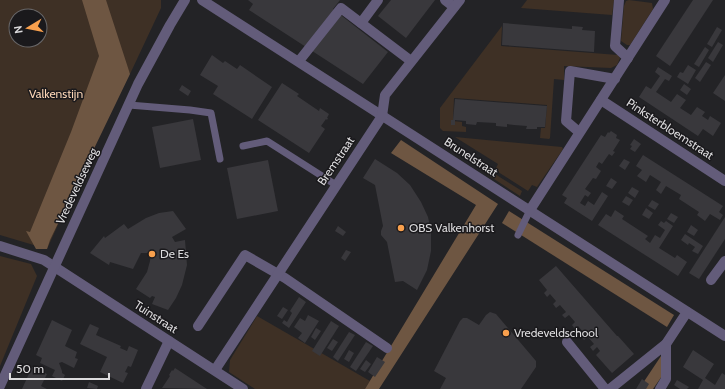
<svg xmlns="http://www.w3.org/2000/svg" width="725" height="389" font-family="Cabin,sans-serif">
<style>
.green{fill:#3e3025;fill-rule:evenodd}
.forest{fill:#6e5642}
.building{fill:#39383c}
.lines{fill:none;stroke-linecap:round;stroke-linejoin:round}
.service{stroke:#635c7a;stroke-width:7}
.pedestrian{stroke:#635c7a;stroke-width:10}
.minor{stroke:#635c7a;stroke-width:10}
.poi-dot{fill:#f9a04d;stroke:#1a191c;stroke-width:1.5}
.labels{text-anchor:middle;stroke-width:3;stroke-linejoin:round;paint-order:stroke}
.park-label{font-size:12px;fill:#fad4b5;stroke:#1a191c}
.street-label{font-size:12px;fill:#dcdbdd;stroke:#1a191c}
.poi-label{font-size:12px;fill:#dcdbdd;stroke:#1a191c;text-anchor:start}
</style>
<rect width="100%" height="100%" fill="#232326"/>
<!-- green -->
<g class="green">
<path d="M0 0H161V8L130 74 128 70 47 249 0 235ZM16 16H40V40H16Z"/>
<polygon points="527,0 614,0 612,15 521,8"/>
<polygon points="629,0 652,3 653,9 630,45 627,45 621,41 624,6 626,1"/>
<polygon points="502,26 501,46 618,55 620,58 617,65 611,68 564,66 564,80 554,79 550,138 549,139 540,138 541,128 545,128 547,105 454,98 453,121 462,122 462,126 466,127 466,132 443,131 440,128 440,108"/>
<polygon points="455,137 562,147 563,149 537,187 532,185 528,191 495,170 498,164"/>
<polygon points="490,171 522,191 520,196 488,175"/>
<polygon points="0,256 31,264 37,276 0,366"/>
<polygon points="257,316 370,381 365,389 255,389 229,372 230,360"/>
</g>
<!-- forest -->
<g class="forest">
<polygon points="82,0 106,0 130,74 50,240 47,249 36,249 26,231 30,232 71,132 99,56"/>
<polygon points="401,140 498,204 379,389 365,389 476,205 391,153"/>
<polygon points="509,211 674,315 667,327 502,223"/>
<polygon points="661,356 662,376 653,389 639,389"/>
</g>
<!-- building -->
<g class="building">
<polygon points="248,0 340,0 333,9 388,52 363,84 249,10 253,4"/>
<polygon points="391,0 435,0 406,38 378,16"/>
<polygon points="693,0 713,0 670,66 656,56"/>
<polygon points="503,23 572,29 572,26 583,27 582,30 595,31 594,52 502,45"/>
<polygon points="717,27 722,30 712,47 707,44"/>
<polygon points="718,42 723,45 713,62 708,58"/>
<polygon points="705,47 709,50 699,67 694,64"/>
<polygon points="212,55 223,63 225,61 237,69 240,65 272,87 252,119 213,94 218,86 200,75"/>
<polygon points="706,62 711,65 700,82 695,78"/>
<polygon points="688,65 696,70 688,84 677,77 680,72 683,73"/>
<polygon points="658,67 672,76 669,81 665,79 656,92 671,102 677,94 686,100 680,108 691,115 697,107 705,112 702,116 708,120 710,116 721,123 713,136 703,129 698,136 639,97 646,86 651,89 660,76 655,72"/>
<polygon points="725,75 725,101 713,93"/>
<polygon points="282,83 299,94 297,96 319,111 320,108 329,114 327,118 328,118 327,120 326,119 321,126 325,129 309,153 258,120"/>
<polygon points="684,84 691,89 687,95 680,90"/>
<polygon points="182,85 191,91 188,96 179,90"/>
<polygon points="455,99 547,106 545,127 537,127 537,129 526,129 527,126 514,125 507,124 507,127 496,126 496,123 477,122 476,125 466,124 466,121 455,120 455,125 451,125 451,120 453,120"/>
<polygon points="193,119 201,160 160,168 152,127"/>
<polygon points="611,131 617,135 616,138 620,140 613,151 615,152 612,156 609,154 602,164 599,162 596,167 601,171 596,179 593,178 585,189 591,193 588,197 585,195 580,203 585,206 588,201 594,205 602,192 608,196 592,221 564,203 567,198 562,195 601,135 605,137 608,132 609,133"/>
<polygon points="634,139 641,144 635,152 630,149 632,146 630,145"/>
<polygon points="643,155 723,206 719,212 723,215 720,220 710,214 705,221 697,215 699,212 679,199 681,195 666,186 661,194 656,190 661,182 650,175 646,182 637,176 642,170 636,166"/>
<polygon points="375,159 397,173 410,185 421,202 428,217 431,231 431,251 427,270 417,290 403,281 395,282 387,242 381,235 381,231 383,226 375,185 363,178"/>
<polygon points="624,159 630,162 625,170 619,166"/>
<polygon points="268,160 278,211 237,219 227,168"/>
<polygon points="611,178 617,182 612,189 606,186"/>
<polygon points="632,187 639,191 635,198 628,193"/>
<polygon points="626,196 633,200 629,206 622,202"/>
<polygon points="652,200 659,204 655,210 648,206"/>
<polygon points="646,208 653,213 649,219 642,215"/>
<polygon points="615,210 624,216 622,219 648,236 645,239 650,243 655,235 660,238 665,230 658,225 661,221 664,223 666,221 673,226 659,248 675,258 677,255 687,262 678,276 598,225 606,214 611,217"/>
<polygon points="173,211 186,229 172,237 175,242 185,240 187,265 182,285 176,298 168,310 152,304 155,297 152,296 150,298 136,289 147,272 150,261 151,253 141,253 133,269 110,262 109,265 90,253 104,236 105,238 124,224 128,229 146,218 159,213"/>
<polygon points="671,213 678,217 674,223 667,219"/>
<polygon points="725,217 725,239 699,279 689,273"/>
<polygon points="691,225 698,230 694,236 687,232"/>
<polygon points="338,226 346,232 343,236 335,231"/>
<polygon points="685,234 703,246 698,254 692,251 695,247 689,243 688,245 681,240"/>
<polygon points="346,250 351,252 345,261 341,258"/>
<polygon points="556,266 617,336 618,336 634,354 612,373 596,355 600,351 597,347 593,351 590,347 594,344 588,337 584,340 581,336 584,333 578,326 575,329 572,325 575,322 569,315 565,318 562,315 566,312 560,305 556,308 553,304 556,301 550,294 547,297 544,293 547,290 539,280"/>
<polygon points="299,297 306,302 289,328 282,323 284,320 287,322 292,313 290,311"/>
<polygon points="283,307 288,310 282,319 277,316"/>
<polygon points="490,312 496,314 536,361 536,367 521,389 440,389 446,378 434,371 460,321 463,318 467,318 479,325 486,315"/>
<polygon points="308,315 319,321 305,343 298,338 302,333 294,327 300,318 305,321"/>
<polygon points="52,320 72,330 65,346 77,352 75,358 78,359 74,368 62,362 59,363 62,371 62,373 65,375 62,381 52,376 55,370 40,363 42,358 36,355"/>
<polygon points="331,321 339,326 320,356 312,351"/>
<polygon points="90,324 99,328 96,335 121,346 120,348 127,351 129,346 138,350 131,367 128,366 125,372 128,373 123,383 100,372 107,357 80,344"/>
<polygon points="316,328 321,331 315,340 311,337"/>
<polygon points="349,332 355,335 338,361 333,357"/>
<polygon points="333,339 338,342 332,351 327,348"/>
<polygon points="366,342 373,346 356,371 350,367"/>
<polygon points="349,350 354,353 349,362 344,359"/>
<polygon points="693,350 714,364 705,378 715,385 722,373 725,375 725,389 698,389 703,380 683,367"/>
<polygon points="377,357 385,362 375,377 368,372"/>
<polygon points="366,360 371,364 365,372 360,369"/>
<polygon points="32,367 47,374 41,386 47,389 22,389"/>
<polygon points="175,368 207,389 162,388 170,376 169,375 172,370 173,371"/>
<polygon points="642,379 649,384 646,389 636,389"/>
<polygon points="677,380 689,387 687,389 680,389 674,385"/>
<polygon points="89,382 98,386 97,389 87,388"/>
</g>
<g class="lines">
<!-- service -->
<g class="service">
<polyline points="129,105 190,110 211,113 220,159"/>
<polyline points="243,146 267,141 336,185"/>
<polyline points="518,235 530,210"/>
</g>
<!-- pedestrian -->
<g class="pedestrian">
<polyline points="445,0 454,7"/>
<polyline points="361,23 378,0"/>
<polyline points="299,61 341,8 411,61"/>
</g>
<!-- minor -->
<g class="minor">
<polyline points="202,0 725,336"/>
<polyline points="619,0 615,46 628,58"/>
<polyline points="601,100 725,181"/>
<polyline points="579,132 566,121 570,71 615,79"/>
<polyline points="530,210 665,0"/>
<polyline points="0,246 44,260 243,389"/>
<polyline points="711,280 725,261"/>
<polyline points="198,326 245,255 285,278 387,348"/>
<polyline points="567,342 605,389"/>
<polyline points="215,370 382,116 385,95 460,0"/>
<polyline points="0,386 138,84 170,25 185,0"/>
<polyline points="146,389 169,341"/>
<polyline points="610,389 666,344 687,312"/>
<polyline points="660,389 666,379 666,344"/>
</g>
</g>
<!-- markers -->
<g class="poi-dot">
<circle cx="401" cy="228" r="4"/>
<circle cx="152" cy="254" r="4"/>
<circle cx="506" cy="333" r="4"/>
</g>
<g class="labels">
<!-- park labels -->
<g class="park-label">
<text x="56" y="98">Valkenstijn</text>
</g>
<!-- street labels -->
<g class="street-label">
<text transform="translate(670 129) rotate(33)" y="4">Pinksterbloemstraat</text>
<text transform="translate(471 157) rotate(33)" y="4">Brunelstraat</text>
<text transform="translate(336 161) rotate(-56)" y="4">Bremstraat</text>
<text transform="translate(77 186) rotate(-65)" y="4">Vredeveldseweg</text>
<text transform="translate(156 317) rotate(33)" y="4">Tuinstraat</text>
</g>
<!-- poi labels -->
<g class="poi-label">
<text x="409" y="232">OBS Valkenhorst</text>
<text x="160" y="258">De Es</text>
<text x="514" y="337">Vredeveldschool</text>
</g>
</g>
<!-- north arrow -->
<g transform="translate(28 28) rotate(260)"><circle r="19" fill="#1a191c" stroke="#686769"/>
<path d="M0-3L7 15L0 10L-7 15Z" fill="#f9a04d"/>
<text y="-6" font-size="11" font-weight="bold" text-anchor="middle" fill="#dcdbdd">N</text>
</g>
<!-- scale -->
<path d="M10 373v6h99v-6" fill="none" stroke="#dcdbdd" stroke-width="2"/>
<text x="16" y="373" font-size="12" fill="#dcdbdd" stroke="#1a191c" stroke-width="3" paint-order="stroke">50 m</text>
</svg>
